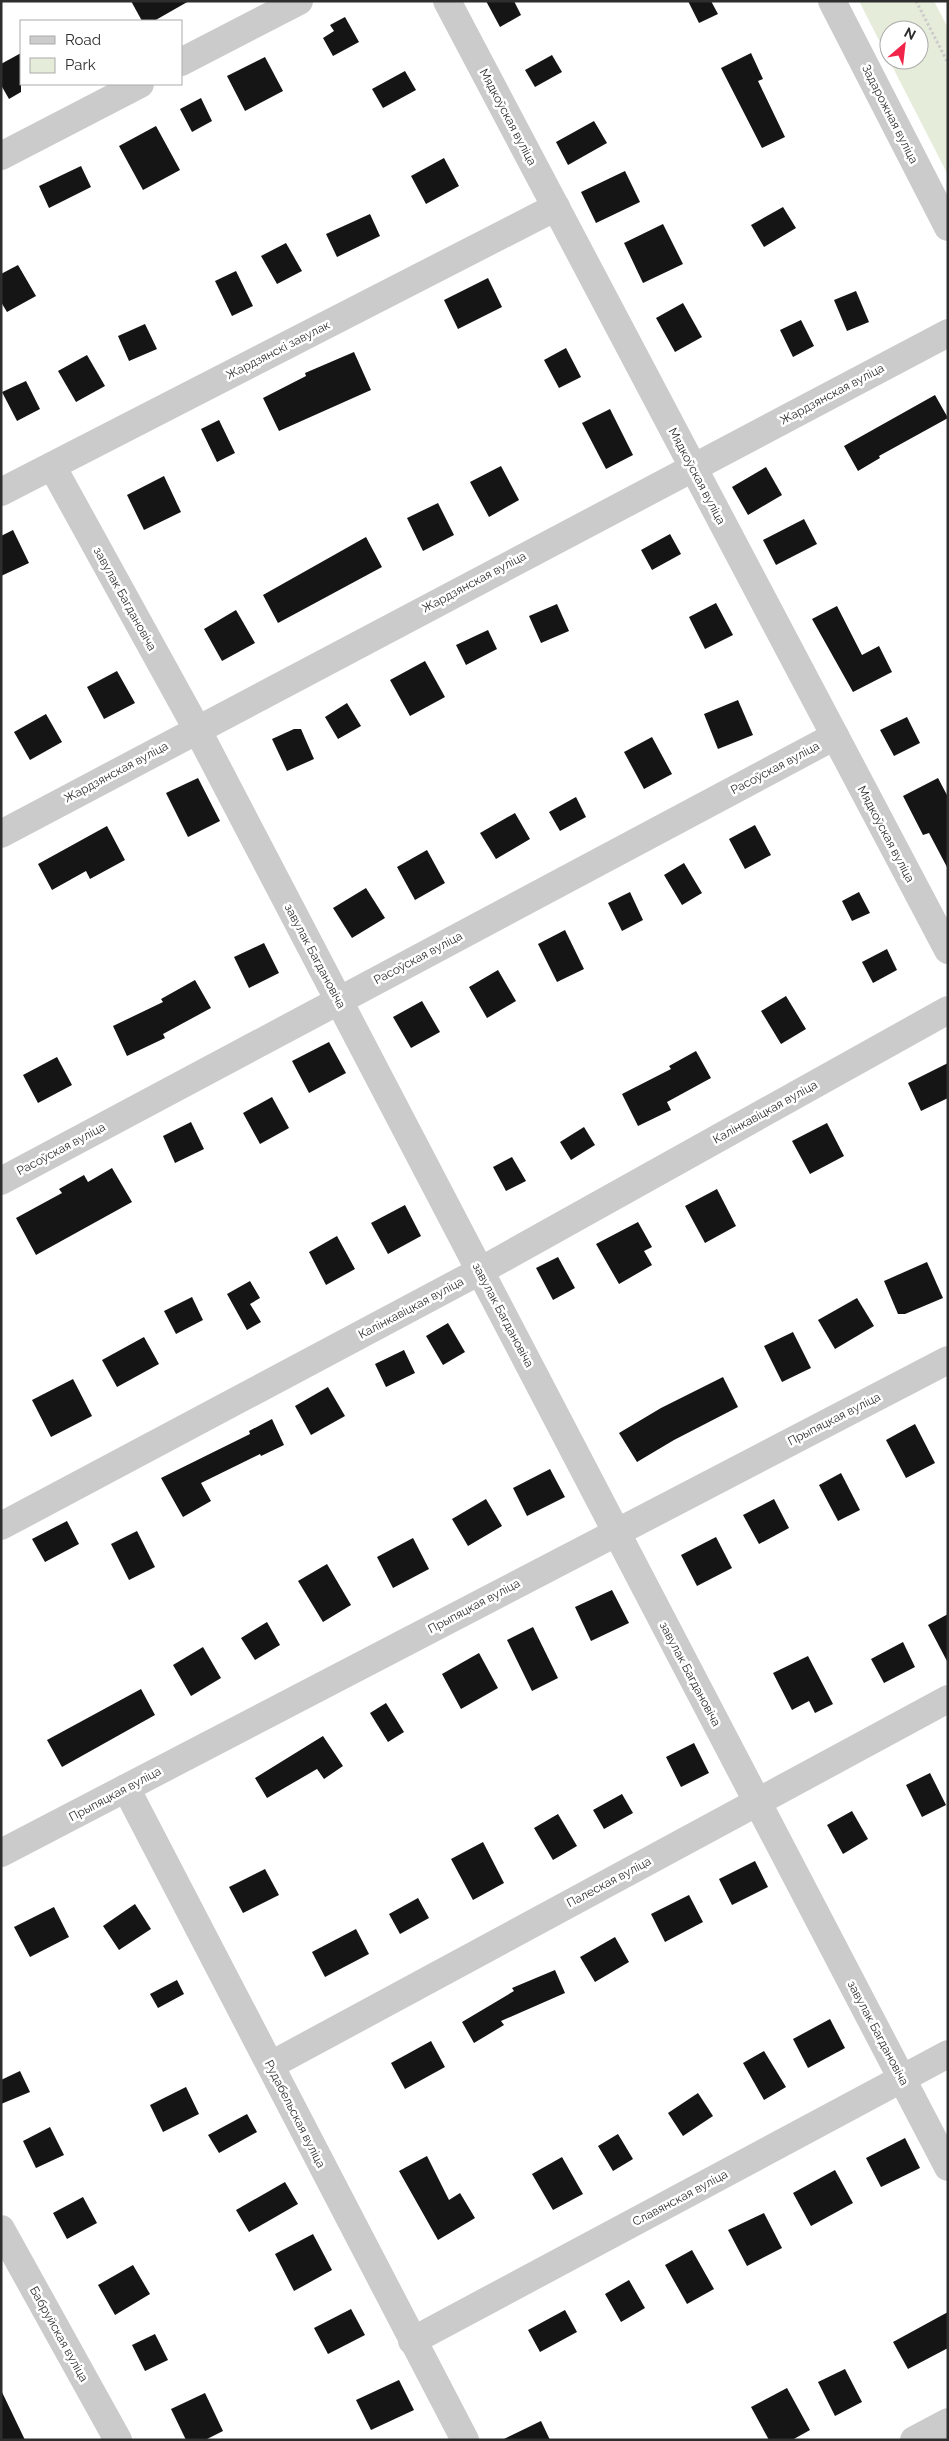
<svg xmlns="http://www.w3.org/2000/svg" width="949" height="2441" font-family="Raleway,sans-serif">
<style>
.green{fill:#e6ecda}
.building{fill:#151515}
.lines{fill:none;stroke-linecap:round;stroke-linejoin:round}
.path{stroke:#cbcbcb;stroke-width:3;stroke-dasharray:2.5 2.5;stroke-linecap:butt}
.minor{stroke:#cbcbcb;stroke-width:28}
.labels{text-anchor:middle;stroke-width:5;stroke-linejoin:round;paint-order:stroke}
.street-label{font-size:12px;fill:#2e2e2e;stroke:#fff}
</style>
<rect width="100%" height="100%" fill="#fff"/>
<!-- green -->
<polygon class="green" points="859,1 934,1 948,28 948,175 889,60 919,60 919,30 889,30 889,60"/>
<!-- building -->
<g class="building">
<polygon points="131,1 189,1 154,21 142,21"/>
<polygon points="486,1 514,1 521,15 500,27"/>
<polygon points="688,1 711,1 718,14 699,23"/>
<polygon points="345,17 359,42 333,56 323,38 334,31 330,25"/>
<polygon points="21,53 21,92 9,99 1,85 1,64"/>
<polygon points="751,53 763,79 758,81 785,137 762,148 721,68"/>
<polygon points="552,55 562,72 535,87 525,70"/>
<polygon points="265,57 283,91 245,111 227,76"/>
<polygon points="405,71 416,90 383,108 372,89"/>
<polygon points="201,98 212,121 192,132 180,109"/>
<polygon points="594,121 607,143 568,165 556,142"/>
<polygon points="156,126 180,170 143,190 119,146"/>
<polygon points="444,158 459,186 426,204 411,176"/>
<polygon points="81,166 91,187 49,208 39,186"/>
<polygon points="625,171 640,202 596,223 581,192"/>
<polygon points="783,207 796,228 764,247 751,225"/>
<polygon points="370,214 380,236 337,257 326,234"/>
<polygon points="663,224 683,264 643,283 624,243"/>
<polygon points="286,243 302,271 277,284 261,256"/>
<polygon points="18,265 36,296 7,312 1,302 1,274"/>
<polygon points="236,271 253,306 232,316 215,281"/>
<polygon points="488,278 502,307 458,329 444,300"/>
<polygon points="856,291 869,322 847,331 834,300"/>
<polygon points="683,303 702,337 675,352 656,318"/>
<polygon points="801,320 814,346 793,357 780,330"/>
<polygon points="145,324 157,349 129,361 118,336"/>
<polygon points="566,348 581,377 559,388 544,360"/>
<polygon points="354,352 371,390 279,431 263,398 306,376 305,373"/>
<polygon points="87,355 105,386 76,402 58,371"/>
<polygon points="26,381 40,409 17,421 2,392"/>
<polygon points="935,395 948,418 879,456 880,458 858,471 844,446"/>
<polygon points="610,409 633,455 606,469 582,423"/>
<polygon points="219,420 235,453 217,462 201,429"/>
<polygon points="501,466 519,500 489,517 470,482"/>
<polygon points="766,467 782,495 748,515 732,487"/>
<polygon points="164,476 181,512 144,530 127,495"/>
<polygon points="438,503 454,535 423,551 407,518"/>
<polygon points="804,519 817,544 776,565 763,540"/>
<polygon points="13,530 29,563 1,576 1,536"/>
<polygon points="670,534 681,554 652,570 641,550"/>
<polygon points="366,537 382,567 278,623 263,595"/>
<polygon points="716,603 733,635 705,649 689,617"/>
<polygon points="557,604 569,631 541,643 529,616"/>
<polygon points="837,606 862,655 879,646 892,672 853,692 812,619"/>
<polygon points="236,610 255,643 222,661 204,629"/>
<polygon points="488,630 497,649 466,665 456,645"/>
<polygon points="425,661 445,697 410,716 390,680"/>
<polygon points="117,671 135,703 104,719 87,687"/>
<polygon points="738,700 753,735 718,749 704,714"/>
<polygon points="347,703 361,726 338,739 325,717"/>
<polygon points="46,714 62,742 30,760 14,732"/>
<polygon points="907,717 920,743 894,756 880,730"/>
<polygon points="294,729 301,729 314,759 287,771 272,739"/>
<polygon points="652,737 672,774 644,789 624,752"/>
<polygon points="198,778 220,821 188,837 166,793"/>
<polygon points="938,778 948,797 948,869 929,833 923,835 903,796"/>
<polygon points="576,797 586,817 560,831 549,812"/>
<polygon points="515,813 530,839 496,859 480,833"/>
<polygon points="755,825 771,855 745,869 729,839"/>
<polygon points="107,826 125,860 90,879 86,871 52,890 38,864"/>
<polygon points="427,850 445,883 415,900 397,867"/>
<polygon points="684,863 702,893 682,905 664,875"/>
<polygon points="366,888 385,918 352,938 333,908"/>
<polygon points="630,892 643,920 622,931 608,903"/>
<polygon points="859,892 870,913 852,921 842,901"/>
<polygon points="565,930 584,969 557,982 538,944"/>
<polygon points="264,943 279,973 249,988 234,957"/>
<polygon points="887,949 897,970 873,983 862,962"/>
<polygon points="498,970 516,1001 487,1018 469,987"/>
<polygon points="195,980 211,1008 163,1034 165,1038 127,1056 113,1026 163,1002 161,999"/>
<polygon points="786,996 806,1029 781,1044 761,1011"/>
<polygon points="422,1001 440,1032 411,1048 393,1017"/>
<polygon points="329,1042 346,1073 309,1093 292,1061"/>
<polygon points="696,1051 711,1078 667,1102 671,1110 638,1126 622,1094 671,1069 669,1066"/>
<polygon points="57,1057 72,1085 38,1103 23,1075"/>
<polygon points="948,1063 948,1098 921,1111 908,1083"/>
<polygon points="272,1097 289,1128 260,1144 243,1113"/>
<polygon points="191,1122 204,1149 175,1163 163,1136"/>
<polygon points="827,1123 844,1156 810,1174 792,1141"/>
<polygon points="584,1127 595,1145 571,1160 560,1142"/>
<polygon points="512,1157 526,1181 506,1191 493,1167"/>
<polygon points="112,1168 132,1202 36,1255 16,1218 62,1193 59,1189 84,1175 88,1182"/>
<polygon points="717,1189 736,1226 705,1243 685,1206"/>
<polygon points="405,1205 421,1236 388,1254 371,1223"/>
<polygon points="638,1222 652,1247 644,1251 652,1265 619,1284 596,1244"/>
<polygon points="337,1236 355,1269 326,1285 309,1252"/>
<polygon points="558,1257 575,1288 553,1300 536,1268"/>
<polygon points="927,1262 943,1298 905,1314 898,1314 884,1281"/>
<polygon points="250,1281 260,1298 250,1304 261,1322 247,1330 227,1294"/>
<polygon points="192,1297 203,1320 176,1334 164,1311"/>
<polygon points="857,1298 874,1326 835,1349 818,1320"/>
<polygon points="448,1323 465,1352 443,1365 426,1336"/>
<polygon points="793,1332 811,1368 782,1382 764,1346"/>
<polygon points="144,1337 159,1364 117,1387 102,1360"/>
<polygon points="404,1350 415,1373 386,1387 375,1364"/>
<polygon points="723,1377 738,1407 674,1440 637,1462 619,1433 661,1408"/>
<polygon points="73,1379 92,1416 51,1437 32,1400"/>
<polygon points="328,1387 345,1416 311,1435 295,1406"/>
<polygon points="272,1419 284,1445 261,1456 260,1454 201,1483 211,1501 183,1517 161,1478 250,1434 249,1431"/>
<polygon points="915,1424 935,1463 906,1478 886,1440"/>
<polygon points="550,1469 565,1497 527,1516 513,1488"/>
<polygon points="841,1473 860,1510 838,1521 819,1485"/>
<polygon points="486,1499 502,1526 468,1546 452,1519"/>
<polygon points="774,1499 789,1528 759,1544 743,1515"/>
<polygon points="67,1521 79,1544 45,1562 32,1539"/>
<polygon points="137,1531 155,1567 129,1580 111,1544"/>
<polygon points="716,1537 732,1568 697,1586 681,1555"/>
<polygon points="413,1538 429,1569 393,1588 377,1557"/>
<polygon points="327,1564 351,1605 323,1622 298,1581"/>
<polygon points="612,1590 629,1623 591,1641 575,1607"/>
<polygon points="948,1614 948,1663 928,1625"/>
<polygon points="267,1622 280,1645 255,1660 241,1638"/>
<polygon points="533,1627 558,1678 532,1691 507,1640"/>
<polygon points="903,1642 915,1667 884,1683 871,1659"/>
<polygon points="203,1647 221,1678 191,1696 173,1665"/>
<polygon points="479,1653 498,1688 461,1709 442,1674"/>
<polygon points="808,1656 833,1704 815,1713 809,1701 792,1710 773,1673"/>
<polygon points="141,1689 155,1715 62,1767 47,1740"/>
<polygon points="386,1703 404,1732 388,1742 370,1713"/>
<polygon points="323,1736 343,1766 324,1779 317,1769 267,1798 255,1778"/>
<polygon points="694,1743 709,1773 681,1787 666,1757"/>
<polygon points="930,1773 946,1805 922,1817 906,1785"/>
<polygon points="622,1794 633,1813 604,1829 593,1810"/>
<polygon points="852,1811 868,1839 843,1854 827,1825"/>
<polygon points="558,1814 577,1846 553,1860 534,1828"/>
<polygon points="483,1842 504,1883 473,1900 451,1859"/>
<polygon points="755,1861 768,1887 732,1905 719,1879"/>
<polygon points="265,1869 279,1895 243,1913 229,1887"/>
<polygon points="689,1895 703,1922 665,1942 651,1914"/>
<polygon points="418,1898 429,1918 400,1934 389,1914"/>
<polygon points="135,1904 151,1929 119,1950 103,1926"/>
<polygon points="54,1907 69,1937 30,1957 14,1927"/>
<polygon points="356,1929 369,1954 325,1977 312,1952"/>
<polygon points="615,1937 629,1962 595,1982 580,1957"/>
<polygon points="555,1970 565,1993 501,2021 504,2025 474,2043 462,2022 514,1991 512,1988"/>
<polygon points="177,1980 184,1994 158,2008 150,1994"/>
<polygon points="830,2019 845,2048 808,2068 793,2039"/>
<polygon points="431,2041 445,2067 405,2089 391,2063"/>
<polygon points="764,2051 786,2087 764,2100 743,2063"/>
<polygon points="20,2071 30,2092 1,2104 1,2080"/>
<polygon points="186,2087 199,2114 163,2132 150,2105"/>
<polygon points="698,2093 713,2116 683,2136 668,2113"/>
<polygon points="247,2114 257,2132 219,2153 208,2135"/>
<polygon points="50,2127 64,2155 36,2168 23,2141"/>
<polygon points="618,2134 633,2159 613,2171 598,2146"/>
<polygon points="905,2138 920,2168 881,2187 866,2158"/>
<polygon points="427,2156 449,2200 460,2193 475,2218 438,2240 399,2171"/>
<polygon points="562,2157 583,2194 553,2210 532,2174"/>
<polygon points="835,2170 853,2203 811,2226 793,2193"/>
<polygon points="285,2182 298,2204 249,2232 236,2210"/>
<polygon points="83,2197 97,2223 67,2239 53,2213"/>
<polygon points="764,2213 782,2248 747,2266 728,2230"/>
<polygon points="313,2234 332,2270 294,2291 275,2254"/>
<polygon points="692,2250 714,2289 687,2304 665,2265"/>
<polygon points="133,2265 150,2294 115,2315 98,2285"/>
<polygon points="629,2280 645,2308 621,2322 605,2294"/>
<polygon points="351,2309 365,2335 328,2354 314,2328"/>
<polygon points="565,2310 577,2332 540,2352 528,2330"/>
<polygon points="948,2312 948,2348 908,2369 893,2342"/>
<polygon points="155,2334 168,2360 145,2371 132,2345"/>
<polygon points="845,2369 862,2402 835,2416 818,2382"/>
<polygon points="399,2380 414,2410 371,2430 356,2400"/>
<polygon points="787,2388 810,2430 792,2440 769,2440 751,2407"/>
<polygon points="1,2390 25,2440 1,2440"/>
<polygon points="205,2393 223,2431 205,2440 186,2440 171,2409"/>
<polygon points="541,2421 550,2440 502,2440"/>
</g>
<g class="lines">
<!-- path -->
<polyline class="path" points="916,1 948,63"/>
<!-- minor -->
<g class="minor">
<polyline points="447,1 948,950"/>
<polyline points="832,1 948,227"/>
<polyline points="181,62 299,1"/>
<polyline points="1,156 140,84"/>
<polyline points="52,466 197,729 948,2167"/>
<polyline points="1,492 556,207"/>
<polyline points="1,834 948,333"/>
<polyline points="1,1181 835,736"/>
<polyline points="1,1526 480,1271 948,1010"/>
<polyline points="126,1788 465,2440"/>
<polyline points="1,1853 948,1360"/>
<polyline points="271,2065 948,1699"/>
<polyline points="1,2229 118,2440"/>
<polyline points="412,2341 948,2054"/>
<polyline points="914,2440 948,2422"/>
</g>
</g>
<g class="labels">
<!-- street labels -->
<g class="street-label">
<text transform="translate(890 114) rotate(63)" y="4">Задарожная вуліца</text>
<text transform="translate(508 117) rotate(62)" y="4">Мядкоўская вуліца</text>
<text transform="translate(278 350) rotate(-27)" y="4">Жардзянскі завулак</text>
<text transform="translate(832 394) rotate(-28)" y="4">Жардзянская вуліца</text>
<text transform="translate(697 476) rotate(62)" y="4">Мядкоўская вуліца</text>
<text transform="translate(474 582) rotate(-28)" y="4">Жардзянская вуліца</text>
<text transform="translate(125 599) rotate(61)" y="4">завулак Багдановіча</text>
<text transform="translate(775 768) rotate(-28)" y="4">Расоўская вуліца</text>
<text transform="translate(116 772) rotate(-28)" y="4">Жардзянская вуліца</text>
<text transform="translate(886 834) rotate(62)" y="4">Мядкоўская вуліца</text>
<text transform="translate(315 956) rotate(62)" y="4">завулак Багдановіча</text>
<text transform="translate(418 958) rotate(-28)" y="4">Расоўская вуліца</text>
<text transform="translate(765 1112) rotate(-29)" y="4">Калінкавіцкая вуліца</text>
<text transform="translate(61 1149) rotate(-28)" y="4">Расоўская вуліца</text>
<text transform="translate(411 1308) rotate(-28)" y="4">Калінкавіцкая вуліца</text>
<text transform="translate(503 1315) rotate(62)" y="4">завулак Багдановіча</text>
<text transform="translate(834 1419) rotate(-27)" y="4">Прыпяцкая вуліца</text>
<text transform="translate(474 1606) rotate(-28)" y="4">Прыпяцкая вуліца</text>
<text transform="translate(690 1674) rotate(62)" y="4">завулак Багдановіча</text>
<text transform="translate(115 1794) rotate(-28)" y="4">Прыпяцкая вуліца</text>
<text transform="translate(609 1882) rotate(-28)" y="4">Палеская вуліца</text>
<text transform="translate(878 2033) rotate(62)" y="4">завулак Багдановіча</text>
<text transform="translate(295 2114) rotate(63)" y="4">Рудабельская вуліца</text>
<text transform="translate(680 2198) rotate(-28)" y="4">Славянская вуліца</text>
<text transform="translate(59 2334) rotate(61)" y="4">Бабруйская вуліца</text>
</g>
</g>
<!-- border -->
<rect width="949" height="2441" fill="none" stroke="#2e2e2e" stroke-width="5"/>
<!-- legend -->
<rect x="20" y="20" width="162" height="65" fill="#ffffff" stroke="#ababab"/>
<rect x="30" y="36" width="25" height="8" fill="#cbcbcb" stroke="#ababab"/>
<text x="65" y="45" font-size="15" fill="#2e2e2e">Road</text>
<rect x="30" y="58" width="25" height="15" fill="#e6ecda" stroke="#ababab"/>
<text x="65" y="70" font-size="15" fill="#2e2e2e">Park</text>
<!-- north arrow -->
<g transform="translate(904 45) rotate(28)"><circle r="24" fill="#ffffff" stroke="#ababab"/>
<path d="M0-4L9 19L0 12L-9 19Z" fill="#f1244a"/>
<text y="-8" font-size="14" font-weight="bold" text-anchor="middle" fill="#2e2e2e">N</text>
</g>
</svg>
